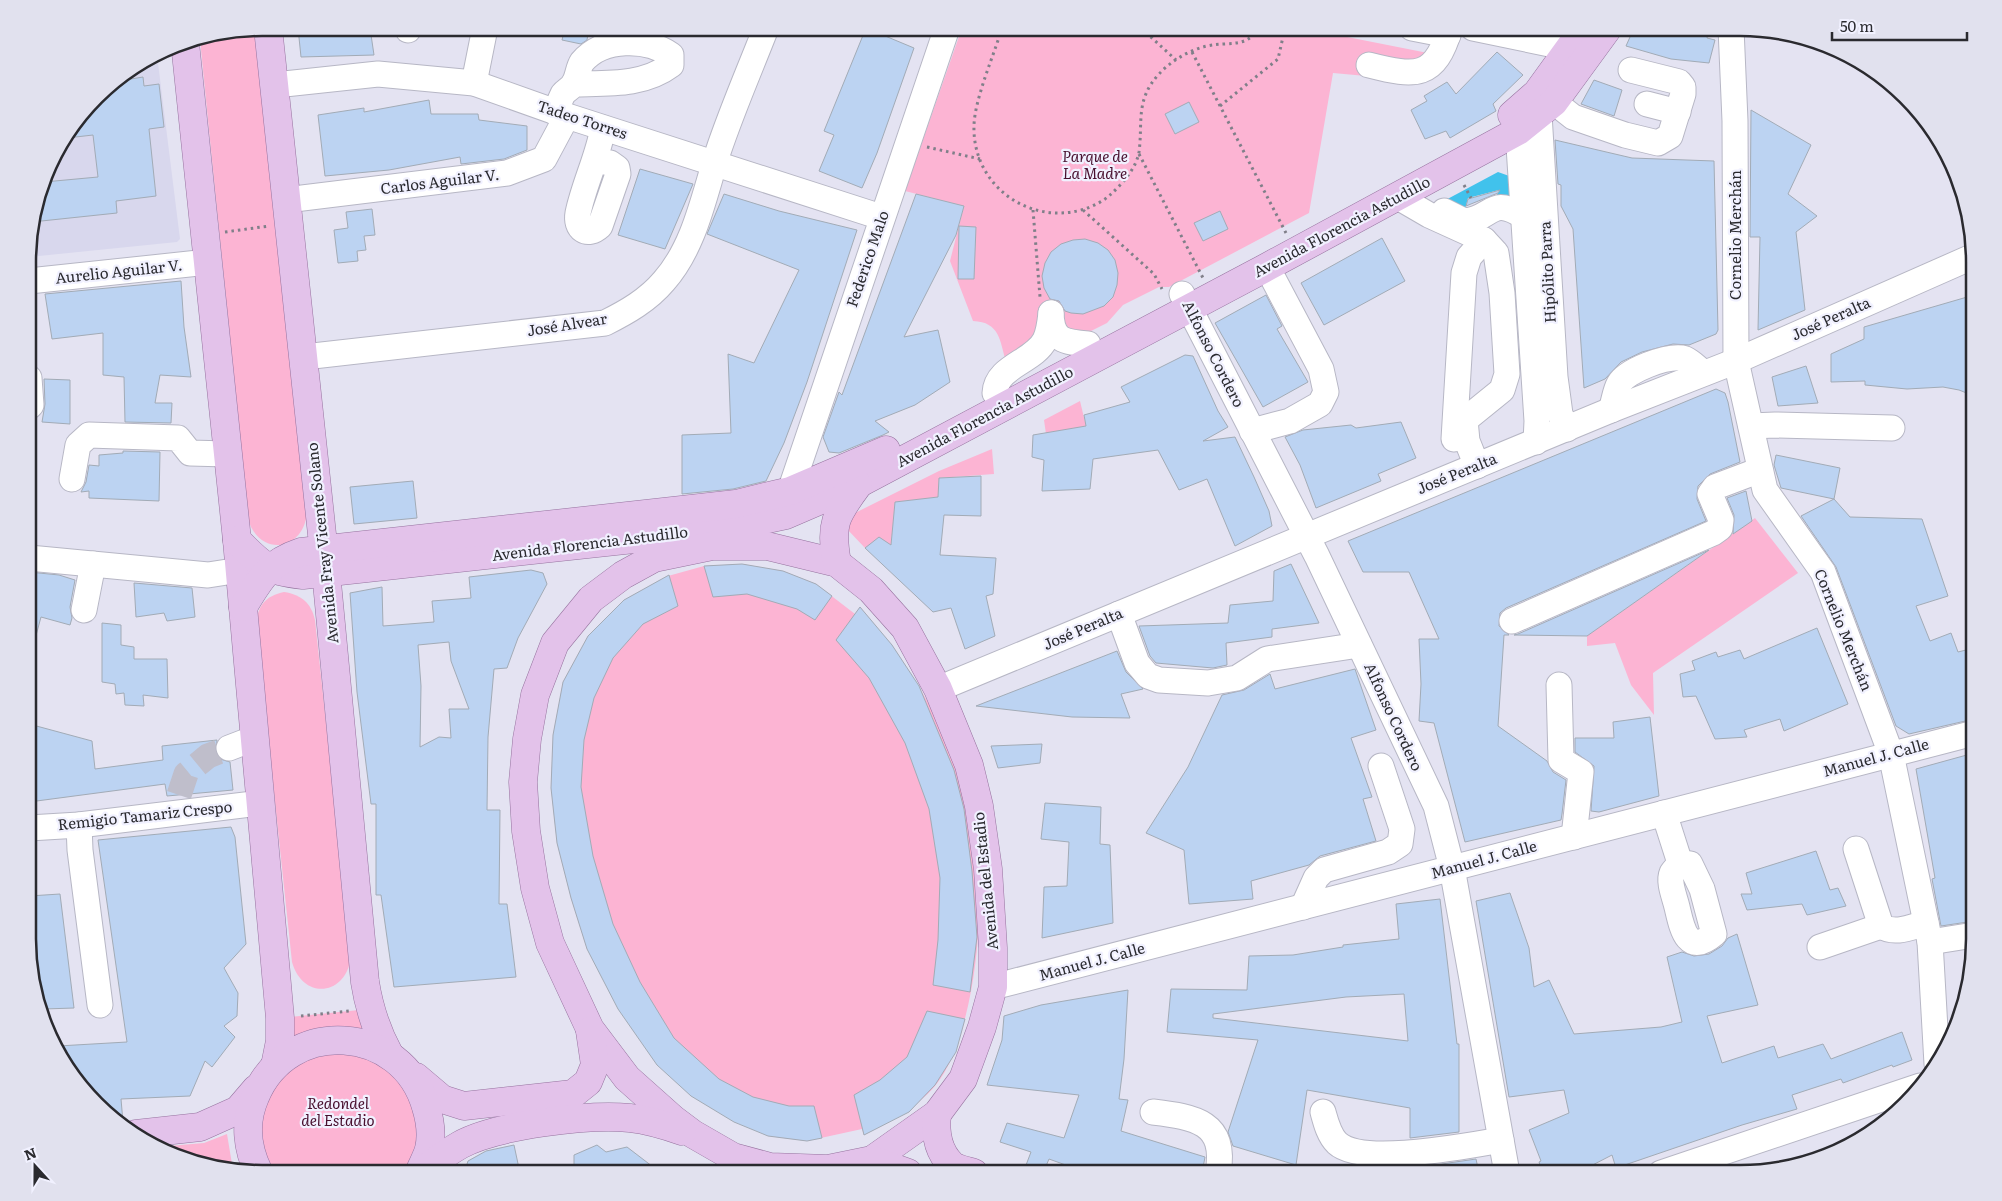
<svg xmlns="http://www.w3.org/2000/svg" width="2002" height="1201" font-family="Literata,serif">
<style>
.built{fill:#d8d7ed}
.green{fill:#fcb4d3}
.water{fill:#41c2ec}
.building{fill:#bcd3f2;stroke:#a2abb6;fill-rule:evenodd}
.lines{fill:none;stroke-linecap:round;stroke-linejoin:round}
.minor-tunnel{stroke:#bfbecb;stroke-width:25;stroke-dasharray:25 12;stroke-linecap:butt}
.minor-casing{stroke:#b7b7c5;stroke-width:27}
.major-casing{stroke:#96739f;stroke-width:29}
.path{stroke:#807f89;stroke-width:3;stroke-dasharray:2.5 4;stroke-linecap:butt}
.minor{stroke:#fff;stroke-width:25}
.major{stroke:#e3c2ea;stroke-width:28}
.labels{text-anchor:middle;stroke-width:4.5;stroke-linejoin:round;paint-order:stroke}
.street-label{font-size:15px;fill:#2a2a2f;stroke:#f1f1ff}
.park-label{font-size:15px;font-style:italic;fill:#480f2e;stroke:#f1f1ff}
.rim{fill:none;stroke:#2a2a2f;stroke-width:2.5}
</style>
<rect width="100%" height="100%" fill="#e4e3f2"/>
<!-- built -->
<polygon class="built" points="157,55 180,239 177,242 29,257 29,232 52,158 107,86"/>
<!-- green -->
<g class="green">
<path d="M257 28 307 513C303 552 259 557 248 519L200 40Z"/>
<path d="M962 28H1322V32L1433 54 1440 52 1366 76 1333 73 1309 213 1169 287H1159L1123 305 1107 323 1091 331 1045 336 1006 362C1000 341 1000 322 973 321L950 261 964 206 905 191Z"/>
<polygon points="1080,401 1086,426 1046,434 1044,420"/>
<polygon points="992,449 994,474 939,478 938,497 895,502 891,545 865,548 848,530 849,516 939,471"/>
<polygon points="1755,518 1798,573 1653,673 1654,715 1631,685 1615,643 1587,646 1587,636"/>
<path d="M742 564 783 571 816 584 855 614 860 607C897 652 932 699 952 754 968 799 974 850 978 898 982 947 967 1049 935 1086 915 1109 890 1121 864 1135L862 1129 807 1141 768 1136 587 949 571 898 557 843 551 788 553 735 563 682 588 636 624 600 668 576 704 566Z"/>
<path d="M284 592C302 595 311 603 315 620L351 957C346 996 303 1001 292 962L256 623C258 605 266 596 284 592Z"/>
<polygon points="369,1009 377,1032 280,1041 280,1018"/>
<path d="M342 1051C350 1052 361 1053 369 1056 414 1075 434 1133 405 1173H273C246 1129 265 1071 315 1055 323 1052 333 1052 342 1051Z"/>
<polygon points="227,1134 232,1164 205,1159 189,1161 157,1147 204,1143"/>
</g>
<!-- water -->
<polygon class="water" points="1498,172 1512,177 1513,205 1495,199 1499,190 1468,198 1463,217 1440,203"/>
<!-- building -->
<g class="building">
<polygon points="298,28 370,28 374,55 301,57"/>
<polygon points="565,28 589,28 587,40 581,44 562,40"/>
<polygon points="866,28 914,48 877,153 862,188 819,171 834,135 824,131"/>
<polygon points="1634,28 1709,28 1707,38 1715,40 1709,63 1671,59 1626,46"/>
<polygon points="1497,52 1523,75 1493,104 1496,111 1450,138 1446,131 1425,139 1411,110 1427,101 1424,96 1447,82 1456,94"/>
<polygon points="130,71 131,79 143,77 144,86 159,84 164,127 149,129 156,196 116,201 117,213 32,222 44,182 98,177 93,135 67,138 107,86"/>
<polygon points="1594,80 1622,90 1614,116 1581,104"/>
<polygon points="429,100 431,114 478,114 479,120 527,126 527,150 504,159 461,164 460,157 389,170 325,176 318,115 364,108 364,112"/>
<polygon points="1189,102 1199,122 1175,134 1165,114"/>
<polygon points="1751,110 1811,145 1788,194 1817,216 1796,232 1805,310 1758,330 1760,237 1750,237"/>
<polygon points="1555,140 1632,158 1714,161 1718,330 1716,334 1689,345 1673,344 1642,352 1621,362 1605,379 1584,388 1573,229 1561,206 1561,185 1558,184"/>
<polygon points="640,169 693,184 665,249 618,235"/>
<polygon points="1500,190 1498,193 1466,206 1468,199"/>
<polygon points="724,194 779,211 857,230 807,382 784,443 766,481 733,489 682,494 682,435 731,433 728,354 754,363 799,270 707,234"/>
<polygon points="916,194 964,206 956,235 904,337 938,330 950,382 915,405 875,421 889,432 883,435 839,453 829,452 823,437 839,392 842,395"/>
<polygon points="372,209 375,235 364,236 366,250 357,251 358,261 338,263 334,230 348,228 346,212"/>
<polygon points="1220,211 1228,229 1203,241 1194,223"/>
<polygon points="959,226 976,227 974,279 958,279"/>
<polygon points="1382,238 1405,281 1324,325 1301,283"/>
<polygon points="1085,239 1098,243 1108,250 1115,260 1118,273 1117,285 1113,297 1104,306 1083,314 1071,313 1065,311 1059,301 1050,299 1044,288 1042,276 1045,263 1051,252 1061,244 1073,240"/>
<polygon points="181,281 184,327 191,377 160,375 155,403 172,403 171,423 125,422 124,377 103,375 103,333 52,339 45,294"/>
<polygon points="1266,295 1282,326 1277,329 1308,382 1263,407 1215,323"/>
<polygon points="1974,295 1974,396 1959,390 1943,387 1907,389 1865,385 1865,381 1831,382 1831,354 1864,339 1864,327"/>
<polygon points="1185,355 1193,356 1218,411 1228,427 1203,441 1235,437 1254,477 1269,511 1272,526 1235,546 1207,479 1179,490 1158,450 1093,459 1090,489 1042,491 1044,460 1032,457 1033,435 1086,426 1084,415 1130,402 1121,387"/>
<polygon points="1806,366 1818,403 1778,406 1772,377"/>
<polygon points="44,379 70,380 70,424 42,422 45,404"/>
<polygon points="1716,389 1725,393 1728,402 1740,462 1710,474 1698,486 1697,499 1706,521 1506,608 1500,613 1499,626 1509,635 1504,635 1498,726 1547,761 1553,772 1566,780 1562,814 1561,820 1465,842 1434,723 1419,721 1421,684 1419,639 1439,639 1409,572 1363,572 1348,541"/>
<polygon points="1401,422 1416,458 1378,474 1381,481 1316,508 1300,465 1285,437 1303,430 1351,425 1356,428"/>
<polygon points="123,451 160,452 159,501 89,498 89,491 81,492 86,482 89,465 99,466 99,455 123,453"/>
<polygon points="1776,455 1840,468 1834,499 1781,488 1774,465"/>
<polygon points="981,476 981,516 944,515 940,555 996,558 993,594 986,596 995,636 965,649 951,608 933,612 865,548 879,537 891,545 895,502 938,497 939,478"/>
<polygon points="413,481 417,518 354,524 350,487"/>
<polygon points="1746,491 1752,521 1733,534 1734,515 1727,498"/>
<polygon points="1834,499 1850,517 1922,519 1948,596 1916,606 1930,641 1951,633 1958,652 1974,648 1974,719 1909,734 1896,726 1836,567 1801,516"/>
<polygon points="1709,550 1587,636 1514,635 1518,634"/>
<polygon points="742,564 783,571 816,584 832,596 815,620 797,609 747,594 713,597 704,566"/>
<polygon points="1291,564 1319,623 1272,629 1272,637 1226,643 1227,665 1213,668 1156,663 1150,656 1139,626 1228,623 1230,605 1273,601 1274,571"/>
<path d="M531 570 543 573 547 584 518 638 507 668 494 669 488 737 487 810H500L499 904H507L516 977 394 987 381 895H376V804H371L357 692 350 593 382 587 383 626 434 622 432 601 471 598 469 577ZM449 642 451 661 469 709H449L451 738 439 737 420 747 421 686 418 645Z"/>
<polygon points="29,572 59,575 75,580 70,607 72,618 70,625 41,617 34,643 29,642"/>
<polygon points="669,575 678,606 643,624 613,658 594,698 584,740 581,787 593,856 613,924 640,982 674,1038 719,1079 753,1097 789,1106 814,1106 822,1138 807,1141 768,1136 734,1122 691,1096 657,1065 618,1009 587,949 571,898 557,843 551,788 553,735 563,682 588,636 624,600"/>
<polygon points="134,583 192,588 195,617 167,621 164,613 136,617"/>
<polygon points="860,607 892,645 919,686 954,770 964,809 972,871 977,937 970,992 933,985 938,940 940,878 929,809 905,743 869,678 836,640"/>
<polygon points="102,623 121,625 121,645 134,647 134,659 167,659 168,698 143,695 144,706 125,705 124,693 116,694 115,684 102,682"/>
<polygon points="1817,628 1848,704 1784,731 1780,719 1744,730 1747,737 1715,739 1696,696 1683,697 1680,674 1695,670 1692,661 1716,652 1718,657 1740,650 1744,659"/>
<polygon points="1117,651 1126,672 1143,689 1121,694 1130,718 1072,717 976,706"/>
<polygon points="1355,669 1376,730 1351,738 1372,797 1363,799 1376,841 1320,856 1309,865 1251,881 1253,899 1189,904 1184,850 1146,833 1188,767 1222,695 1244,690 1270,674 1275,689"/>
<polygon points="1650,717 1659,796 1599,812 1591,811 1594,766 1575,752 1575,738 1614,738 1613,722"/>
<polygon points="29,724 92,741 95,769 163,760 162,746 217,740 216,754 220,759 230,762 233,790 167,796 165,784 29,802"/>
<polygon points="1042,744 1040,763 998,768 991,746"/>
<polygon points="1974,753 1974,921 1941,926 1932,879 1935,878 1916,769"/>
<polygon points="1045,803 1101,807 1100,844 1110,845 1113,923 1042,938 1044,887 1067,886 1069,842 1041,839"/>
<polygon points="231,827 235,837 246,944 224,968 238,993 237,1016 224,1026 235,1037 212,1067 205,1061 190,1096 121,1099 123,1122 67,1069 58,1046 127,1042 98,840"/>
<polygon points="1816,851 1830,890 1838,888 1846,906 1807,915 1802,904 1747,910 1741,894 1752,894 1746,873"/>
<polygon points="1510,893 1529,948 1534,987 1549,980 1574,1034 1661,1027 1682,1022 1667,957 1682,952 1694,956 1709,954 1722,946 1728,938 1737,934 1758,1005 1707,1016 1722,1063 1774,1046 1778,1058 1823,1044 1831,1059 1902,1032 1912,1060 1893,1067 1892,1065 1843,1083 1841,1079 1792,1095 1797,1109 1742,1125 1616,1168 1612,1155 1577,1173 1543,1173 1539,1162 1541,1161 1529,1130 1569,1113 1564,1090 1509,1097 1476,901"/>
<polygon points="60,894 74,1008 44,1009 29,969 29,896"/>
<path d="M1440 899 1457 1044H1459V1132L1410 1138V1108L1307 1090 1296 1165 1233 1146 1228 1132 1258 1040 1167 1032 1171 989 1247 990 1249 956 1293 955 1343 947V945L1399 939 1396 904ZM1404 994 1408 1041 1213 1018V1014L1346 997Z"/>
<polygon points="1128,990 1124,1059 1119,1099 1128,1100 1121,1131 1205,1157 1202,1173 1088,1173 1049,1159 1043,1173 1023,1173 1031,1152 1000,1142 1007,1123 1064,1138 1079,1095 987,1085 1002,1040 1004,1016 1041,1005"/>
<polygon points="927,1011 965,1019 956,1052 935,1085 909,1112 864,1135 854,1095 880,1080 907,1057"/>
<polygon points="514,1145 520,1173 464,1173 468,1161 486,1151"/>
<polygon points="597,1145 606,1152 627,1147 661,1173 574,1173 574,1155"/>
<polygon points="1476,1159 1479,1173 1428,1173 1428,1166"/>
</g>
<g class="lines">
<!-- minor-tunnel -->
<polyline class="minor-tunnel" points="179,795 186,774 208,756 229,748"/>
<!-- minor casing -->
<g class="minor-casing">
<g id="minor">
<polyline points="407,28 408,30"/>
<polyline points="1412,28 1448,35"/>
<polyline points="1473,28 1569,48"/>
<polyline points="1731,28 1735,121 1736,361 1765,490 1823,572 1891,754 1930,942 1937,1064"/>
<path d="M1369 65C1416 77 1435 79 1450 28"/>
<polyline points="474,83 485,28"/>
<polyline points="275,85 378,74 474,83 567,116 881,217"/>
<polyline points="1554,102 1573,117 1625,135 1658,143 1670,136 1683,94 1683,87 1679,82 1631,70"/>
<polyline points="1647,104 1678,112"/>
<path d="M555 112C558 106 560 100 563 94 566 90 572 88 574 83 578 77 578 68 582 62 603 37 647 38 671 55V65C643 86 608 83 574 84"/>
<polyline points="1539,114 1555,377 1560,414 1567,429"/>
<polyline points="1518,131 1537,421 1536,442"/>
<path d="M595 160 610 163 617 168 618 174 600 226C587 238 575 229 578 213 584 184 598 157 603 128"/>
<polyline points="1398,197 1429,215 1484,240 1496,253 1502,293 1507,374 1502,390 1465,420 1467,441 1477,466"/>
<polyline points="286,200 507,173 544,159 567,116"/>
<path d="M1444 211 1464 221C1493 219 1490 195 1523 216"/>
<polyline points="29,281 208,262"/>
<polyline points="1182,294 1317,556 1436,806 1452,868 1507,1173"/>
<path d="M1051 313C1052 341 1064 342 1088 344"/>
<path d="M304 357 605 323C627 312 648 300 664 281 695 246 704 195 718 152 732 110 750 69 766 28"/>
<polyline points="29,378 31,405 29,407"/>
<path d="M995 393C996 366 1034 362 1045 340 1049 332 1050 322 1051 313"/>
<path d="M1611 410C1614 402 1615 391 1619 384 1627 370 1666 356 1682 358 1689 359 1698 369 1704 373"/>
<polyline points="1751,426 1775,425 1892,428"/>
<polyline points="1252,431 1290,421 1320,404 1326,392 1321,369 1267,267"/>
<polyline points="1454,439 1464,273 1469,257 1484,240"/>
<polyline points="72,479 78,445 89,435 178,438 190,453 227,454"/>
<polyline points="790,491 947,28"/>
<polyline points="29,558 208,575 240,570"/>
<polyline points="84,610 93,564"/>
<polyline points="1119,614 1137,663 1148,676 1159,680 1208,683 1237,678 1267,659 1359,645"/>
<polyline points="1512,621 1713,533 1720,528 1721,520 1710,494 1715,487 1760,470"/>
<polyline points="1559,685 1561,760 1581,772 1574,837"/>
<polyline points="938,689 1611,410 1736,361 1974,256"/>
<polyline points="229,748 255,738"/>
<polyline points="1664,813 1680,863"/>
<polyline points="79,825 80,850 100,1005"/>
<polyline points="29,828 79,825 260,803"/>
<path d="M1856 849 1881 926C1895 935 1911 927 1926 923"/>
<path d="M1680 863 1690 864 1702 889 1714 934C1687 957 1682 928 1677 907 1675 898 1668 882 1672 873 1674 870 1678 866 1680 863Z"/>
<polyline points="1303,907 1316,878 1324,870 1388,852 1400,844 1402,829 1381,766"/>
<polyline points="1930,942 1974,935"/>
<polyline points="1820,947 1881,926"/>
<polyline points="993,987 1974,733"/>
<path d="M1153 1112C1195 1117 1227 1122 1218 1173"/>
<path d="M1323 1112C1326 1123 1329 1135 1337 1143 1362 1166 1467 1146 1501 1140"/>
<polyline points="1661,1173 1920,1086"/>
</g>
</g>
<!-- major casing -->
<g class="major-casing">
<g id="major">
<path d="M268 28 326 572 365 982C369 1008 376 1030 389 1054"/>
<polyline points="185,43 237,540 280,1018 280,1041 275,1066"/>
<polyline points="1512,115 1537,93 1584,28"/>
<path d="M237 540C262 566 267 571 303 575L680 534 740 525 786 515 860 483 1267 267 1518 131 1554 102 1608 28"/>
<polygon points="712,546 767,546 837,563 871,590 905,628 938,689 969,765 979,806 988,869 993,948 993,987 982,1027 963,1079 937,1114 872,1160 828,1169 770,1167 733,1157 693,1134 673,1119 627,1078 590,1029 550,943 535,888 526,831 523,782 527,739 535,695 555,643 591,599 623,575 654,558"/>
<path d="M837 563C830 524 835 516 858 485"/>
<path d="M243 607C260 579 268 563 301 552L736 504 790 491 886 450"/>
<polyline points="416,1077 442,1099 464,1106 573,1094 588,1082 595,1065 590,1031"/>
<path d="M937 1114C935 1132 937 1151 952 1165 957 1169 968 1171 974 1173"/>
<polyline points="136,1134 200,1127 238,1110 256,1089"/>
<polyline points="872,1160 908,1173"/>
<path d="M259 1173C247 1149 244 1122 255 1097 288 1016 403 1024 426 1107 430 1120 432 1136 429 1149 427 1157 422 1165 419 1173"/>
<path d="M419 1173C433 1163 446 1153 460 1145 496 1125 589 1114 630 1118 648 1120 665 1125 682 1131"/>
</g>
</g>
<!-- path -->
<g class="path">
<path d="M1002 28C994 55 975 98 974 125 972 180 1020 220 1072 212 1085 210 1100 204 1110 195 1122 184 1136 169 1139 152 1143 122 1135 100 1159 74 1171 61 1189 50 1207 46 1231 41 1243 49 1261 28"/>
<polyline points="1141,28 1176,60"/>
<polyline points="1192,52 1286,233"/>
<polyline points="1220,106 1278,59 1285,28"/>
<polyline points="927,147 980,159"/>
<polyline points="1139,154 1203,278"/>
<polyline points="1464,185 1471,198"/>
<polyline points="1033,210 1040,297"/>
<polyline points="1083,210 1154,274 1162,289"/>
<polyline points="225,232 269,226"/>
<polyline points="301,1016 349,1011"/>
</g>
<!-- minor -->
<use href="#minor" class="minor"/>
<!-- major -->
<use href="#major" class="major"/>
</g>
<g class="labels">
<!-- street labels -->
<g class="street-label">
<text transform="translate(582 120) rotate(18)" y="5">Tadeo Torres</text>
<text transform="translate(440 182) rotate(-7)" y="5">Carlos Aguilar V.</text>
<text transform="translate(1342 227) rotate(-28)" y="5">Avenida Florencia Astudillo</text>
<text transform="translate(1736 235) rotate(-90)" y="5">Cornelio Merchán</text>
<text transform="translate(868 259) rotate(-71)" y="5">Federico Malo</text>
<text transform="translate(119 272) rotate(-6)" y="5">Aurelio Aguilar V.</text>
<text transform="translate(1548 272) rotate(-93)" y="5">Hipólito Parra</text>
<text transform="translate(1831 319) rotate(-24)" y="5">José Peralta</text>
<text transform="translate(567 325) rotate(-9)" y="5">José Alvear</text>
<text transform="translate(1213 354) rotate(63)" y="5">Alfonso Cordero</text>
<text transform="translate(985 417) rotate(-28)" y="5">Avenida Florencia Astudillo</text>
<text transform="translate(1457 474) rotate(-22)" y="5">José Peralta</text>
<text transform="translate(323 543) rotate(-96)" y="5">Avenida Fray Vicente Solano</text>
<text transform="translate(590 544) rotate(-7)" y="5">Avenida Florencia Astudillo</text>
<text transform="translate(1083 629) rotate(-23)" y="5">José Peralta</text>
<text transform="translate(1843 630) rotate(68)" y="5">Cornelio Merchán</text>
<text transform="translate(1393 717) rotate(65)" y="5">Alfonso Cordero</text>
<text transform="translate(1876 758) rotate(-15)" y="5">Manuel J. Calle</text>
<text transform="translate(145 816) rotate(-6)" y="5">Remigio Tamariz Crespo</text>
<text transform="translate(1484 860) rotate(-15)" y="5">Manuel J. Calle</text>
<text transform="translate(986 881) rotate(-96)" y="5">Avenida del Estadio</text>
<text transform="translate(1092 962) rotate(-15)" y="5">Manuel J. Calle</text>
</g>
<!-- park labels -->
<g class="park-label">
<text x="1095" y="162">Parque de<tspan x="1095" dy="17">La Madre</tspan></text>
<text x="338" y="1109">Redondel<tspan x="338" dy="17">del Estadio</tspan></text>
</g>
</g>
<!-- crop -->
<path d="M0 0H2002V1201H0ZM262 36H1740A226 226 0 0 1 1966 262V939A226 226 0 0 1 1740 1165H262A226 226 0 0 1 36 939V262A226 226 0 0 1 262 36Z" fill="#e1e1ee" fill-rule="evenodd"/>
<path class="rim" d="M262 36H1740A226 226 0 0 1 1966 262V939A226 226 0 0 1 1740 1165H262A226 226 0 0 1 36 939V262A226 226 0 0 1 262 36Z"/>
<!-- north arrow -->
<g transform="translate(35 1166) rotate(339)" stroke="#f1f1ff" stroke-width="4" paint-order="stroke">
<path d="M0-4L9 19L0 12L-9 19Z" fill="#2a2a2f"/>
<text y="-8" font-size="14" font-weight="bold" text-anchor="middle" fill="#2a2a2f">N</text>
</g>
<!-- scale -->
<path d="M1832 32v8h135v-8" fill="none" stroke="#2a2a2f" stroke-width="2.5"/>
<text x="1840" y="32" font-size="15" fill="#2a2a2f" stroke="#f1f1ff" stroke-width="4" paint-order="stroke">50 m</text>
</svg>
